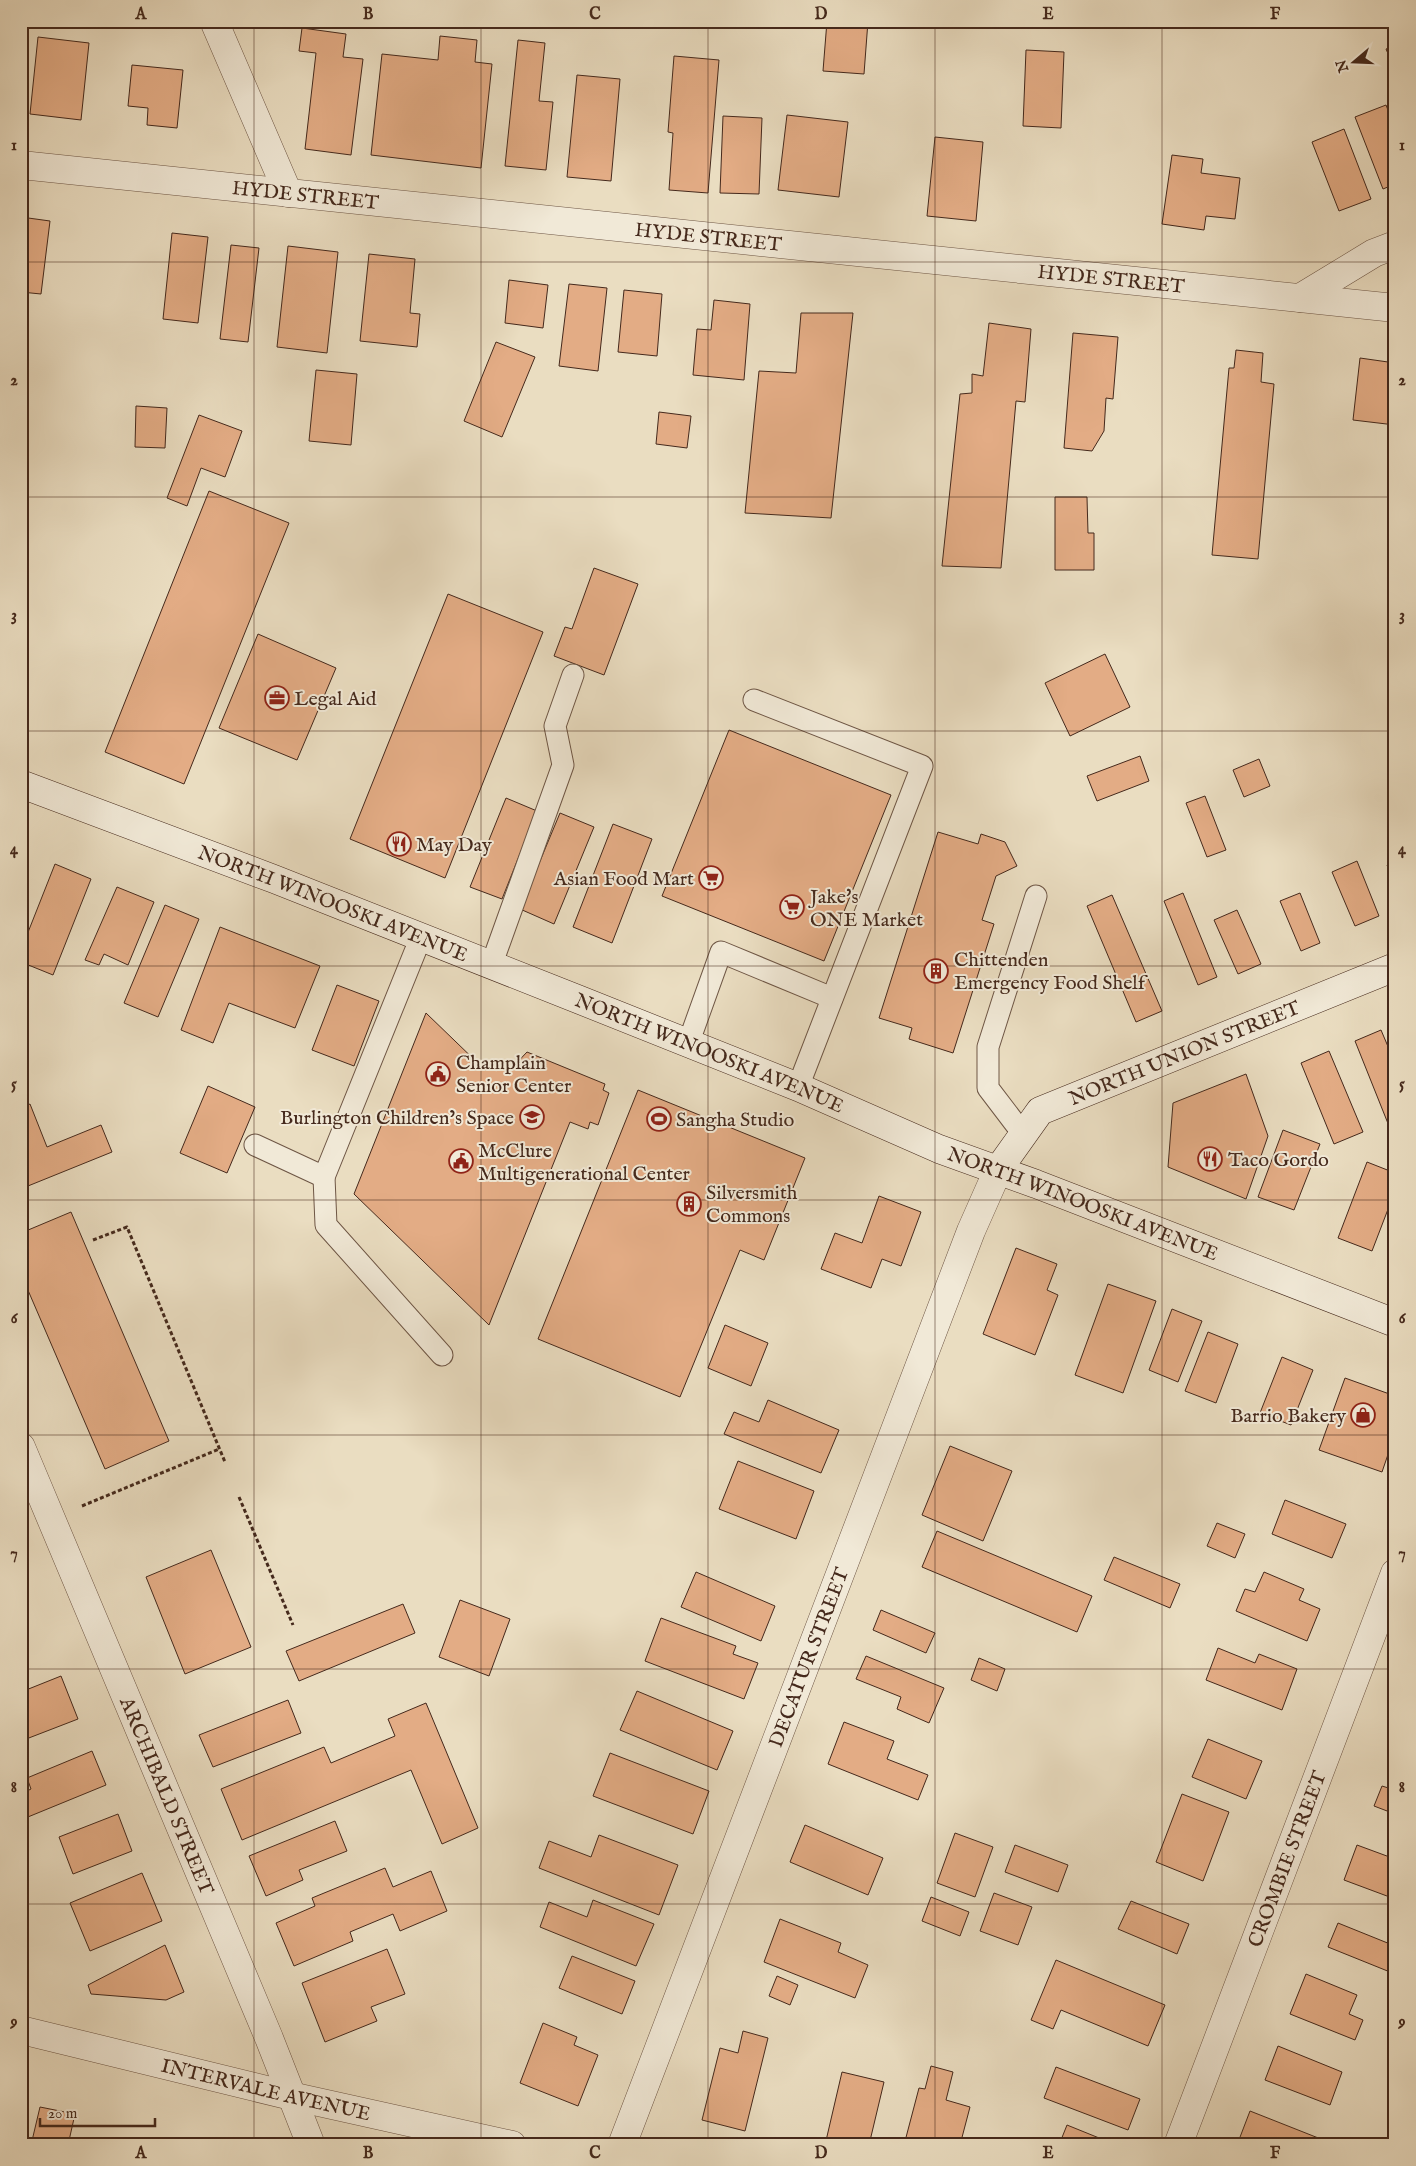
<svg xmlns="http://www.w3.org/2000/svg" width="1416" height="2166" font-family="'IM FELL English',serif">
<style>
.building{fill:#e3ac85;stroke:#45291c}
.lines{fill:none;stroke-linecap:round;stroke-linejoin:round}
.lane-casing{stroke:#6e5645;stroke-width:23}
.street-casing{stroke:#6e5645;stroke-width:29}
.secondary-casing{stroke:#45291c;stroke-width:29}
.path{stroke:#45291c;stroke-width:3;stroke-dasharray:4 2.5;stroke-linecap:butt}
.lane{stroke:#f1e9d7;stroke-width:21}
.street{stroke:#f1e9d7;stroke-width:28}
.secondary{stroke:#f1e9d7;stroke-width:28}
.grid{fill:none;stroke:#45291c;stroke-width:1;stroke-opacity:0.55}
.labels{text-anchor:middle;stroke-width:4;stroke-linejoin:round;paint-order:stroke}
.street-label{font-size:20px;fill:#45291c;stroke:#f1e9d7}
.poi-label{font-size:20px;fill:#45291c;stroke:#f1e9d7;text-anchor:start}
.neatline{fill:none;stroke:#45291c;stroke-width:2}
.grid-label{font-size:16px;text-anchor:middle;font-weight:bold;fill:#45291c}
</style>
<rect width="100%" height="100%" fill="#eaddc1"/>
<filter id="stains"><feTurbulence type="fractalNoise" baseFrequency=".004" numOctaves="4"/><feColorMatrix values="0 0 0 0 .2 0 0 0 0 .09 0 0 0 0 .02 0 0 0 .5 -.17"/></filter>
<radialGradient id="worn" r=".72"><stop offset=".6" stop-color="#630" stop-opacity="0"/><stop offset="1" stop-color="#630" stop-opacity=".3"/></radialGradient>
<!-- building -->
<g class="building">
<polygon points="827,21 868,21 864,74 823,71"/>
<polygon points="302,28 346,34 343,57 363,59 351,155 305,149 316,53 299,51"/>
<polygon points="440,36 477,40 475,62 492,64 481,168 371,155 382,54 438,60"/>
<polygon points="38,37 89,43 81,120 30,114"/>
<polygon points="518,40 545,43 539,101 553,102 546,170 505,166"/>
<polygon points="1395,46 1395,70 1386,49"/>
<polygon points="1026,50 1064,52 1061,128 1023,126"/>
<polygon points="674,56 719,60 708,193 669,190 673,133 668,132"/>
<polygon points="132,65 183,70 177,128 147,125 148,108 128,106"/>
<polygon points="577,75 620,79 611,181 567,177"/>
<polygon points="1386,105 1395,128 1395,184 1383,189 1355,117"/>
<polygon points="787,115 848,122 839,197 778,190"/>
<polygon points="723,116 762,118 759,194 720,193"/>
<polygon points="1344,129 1371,199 1339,211 1312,142"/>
<polygon points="935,137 983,142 976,221 927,216"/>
<polygon points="1172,155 1203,159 1201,173 1240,178 1235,219 1206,216 1204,230 1162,224"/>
<polygon points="21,217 50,221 41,294 21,292"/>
<polygon points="172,233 208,237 198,323 163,319"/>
<polygon points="231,245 259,248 248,342 220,339"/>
<polygon points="288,246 338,252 327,353 277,347"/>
<polygon points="369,254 415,259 410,313 420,314 417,347 360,341"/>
<polygon points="509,280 548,285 543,328 505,323"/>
<polygon points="569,284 607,288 598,371 559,366"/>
<polygon points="624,290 662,294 657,356 618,352"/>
<polygon points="714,300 750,304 744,380 693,375 697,329 711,330"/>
<polygon points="801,313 853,313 831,518 745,513 759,371 796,373"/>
<polygon points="989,323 1031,329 1025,402 1016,401 1001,568 942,566 960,394 972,393 972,374 983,376"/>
<polygon points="1073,333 1118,337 1113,399 1106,398 1104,431 1092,451 1064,448"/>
<polygon points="496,342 535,357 502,437 464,421"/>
<polygon points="1236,350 1263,353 1261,382 1274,384 1258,559 1212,555 1229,368 1234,368"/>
<polygon points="1360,358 1395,363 1395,425 1353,420"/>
<polygon points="316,370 357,374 351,445 309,441"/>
<polygon points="136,406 167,408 165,448 135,447"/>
<polygon points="659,412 691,416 687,448 656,444"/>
<polygon points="199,415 242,431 225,477 201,468 187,506 167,498"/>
<polygon points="209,491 289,523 184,784 105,752"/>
<polygon points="1055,497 1087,497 1088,533 1094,533 1094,570 1055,570"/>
<polygon points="594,568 638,584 604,675 554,656 565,627 572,629"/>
<polygon points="448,594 543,632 445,878 350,839"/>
<polygon points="258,634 336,668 297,760 219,728"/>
<polygon points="1105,654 1130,707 1070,736 1045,683"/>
<polygon points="729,730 891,795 824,961 662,896"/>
<polygon points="1140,756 1149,781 1097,801 1087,776"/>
<polygon points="1259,759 1270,786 1244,797 1233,770"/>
<polygon points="1205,796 1226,850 1207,857 1186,803"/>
<polygon points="506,798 537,811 502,899 470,887"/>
<polygon points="560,813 594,827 554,924 520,909"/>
<polygon points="613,824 652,839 612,943 573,927"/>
<polygon points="938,832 978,844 981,834 1005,842 1017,866 996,876 982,920 994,924 953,1053 909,1039 912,1028 879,1018"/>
<polygon points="1357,861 1379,916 1355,926 1332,872"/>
<polygon points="1395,862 1395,884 1387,865"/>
<polygon points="55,864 91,879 53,975 21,962 21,950"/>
<polygon points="117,887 154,902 128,965 104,954 99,965 85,960"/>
<polygon points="1183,893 1217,977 1198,985 1164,901"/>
<polygon points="1300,893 1320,943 1301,951 1280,901"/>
<polygon points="1112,895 1162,1011 1136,1022 1087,906"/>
<polygon points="165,905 199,919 158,1017 124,1003"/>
<polygon points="1237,910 1261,964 1238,974 1214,920"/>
<polygon points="220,927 320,966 295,1028 229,1003 213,1043 181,1030"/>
<polygon points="337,985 379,1001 354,1066 312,1050"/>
<polygon points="426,1013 484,1069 487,1060 510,1070 527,1052 605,1084 603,1090 609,1093 598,1125 590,1122 588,1129 570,1122 489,1325 354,1194"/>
<polygon points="1381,1030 1392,1056 1395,1055 1395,1141 1355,1041"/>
<polygon points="1329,1051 1363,1132 1334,1144 1301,1063"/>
<polygon points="1246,1074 1268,1136 1246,1199 1168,1167 1173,1103"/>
<polygon points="208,1086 255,1107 227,1173 180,1153"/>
<polygon points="638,1090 805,1158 764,1260 740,1250 680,1397 538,1339"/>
<polygon points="30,1104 47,1147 101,1125 112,1152 23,1188 21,1108"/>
<polygon points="1283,1130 1320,1144 1294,1210 1258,1197"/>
<polygon points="1367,1162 1395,1173 1395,1191 1372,1251 1338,1238"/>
<polygon points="879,1196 921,1212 901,1266 882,1259 871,1288 821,1269 835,1233 862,1243"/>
<polygon points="71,1212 169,1441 105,1469 21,1274 21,1233"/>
<polygon points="1016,1248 1057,1264 1047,1290 1058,1295 1035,1355 983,1334"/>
<polygon points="1108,1284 1156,1301 1123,1393 1075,1375"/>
<polygon points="1172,1309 1202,1321 1178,1382 1149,1370"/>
<polygon points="725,1325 768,1343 751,1386 708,1368"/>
<polygon points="1208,1332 1238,1344 1216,1403 1185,1391"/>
<polygon points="1282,1357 1313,1370 1291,1425 1260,1413"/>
<polygon points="1345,1378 1395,1396 1395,1434 1382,1472 1319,1450"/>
<polygon points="768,1400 839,1430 821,1473 724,1434 734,1412 759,1422"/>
<polygon points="950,1446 1012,1471 983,1541 922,1515"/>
<polygon points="738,1461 814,1491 796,1539 719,1509"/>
<polygon points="1285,1500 1346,1524 1332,1558 1272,1534"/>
<polygon points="1217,1523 1245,1534 1235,1558 1207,1546"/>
<polygon points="937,1531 1092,1596 1077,1632 922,1567"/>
<polygon points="211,1550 251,1647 185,1674 146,1577"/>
<polygon points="1114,1557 1180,1584 1170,1608 1104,1580"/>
<polygon points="696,1572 775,1606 761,1641 681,1607"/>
<polygon points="1264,1572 1304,1589 1299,1600 1320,1609 1307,1641 1236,1611 1245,1589 1255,1592"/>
<polygon points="460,1600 510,1619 489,1676 439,1657"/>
<polygon points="403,1604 415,1633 299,1681 286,1651"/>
<polygon points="881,1610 935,1633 926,1653 873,1630"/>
<polygon points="661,1618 736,1646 733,1654 758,1663 744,1699 645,1661"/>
<polygon points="1218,1648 1255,1663 1259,1654 1297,1669 1282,1710 1206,1680"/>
<polygon points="866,1656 944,1688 929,1723 897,1709 901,1697 856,1679"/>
<polygon points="979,1658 1005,1669 997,1691 971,1680"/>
<polygon points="61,1676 78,1719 21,1741 21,1692"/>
<polygon points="637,1691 733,1731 717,1770 620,1730"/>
<polygon points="288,1700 301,1733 213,1767 199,1735"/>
<polygon points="426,1703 478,1828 442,1844 411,1770 242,1840 221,1789 324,1747 331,1763 395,1736 388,1719"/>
<polygon points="844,1722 894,1741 887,1759 928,1775 918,1800 828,1764"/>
<polygon points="1208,1739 1262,1761 1246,1799 1192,1777"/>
<polygon points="92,1751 106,1785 23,1819 21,1794 31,1789 27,1778"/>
<polygon points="610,1753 709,1791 693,1834 593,1796"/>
<polygon points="1382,1786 1395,1790 1395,1814 1374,1806"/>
<polygon points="1182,1794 1229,1812 1203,1881 1156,1862"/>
<polygon points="118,1814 132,1851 73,1874 59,1837"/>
<polygon points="335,1821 347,1851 299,1870 303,1880 266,1896 249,1856"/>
<polygon points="805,1825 883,1858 868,1895 790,1862"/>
<polygon points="955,1833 993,1847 975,1897 937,1883"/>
<polygon points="599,1835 678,1865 659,1915 539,1868 549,1841 591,1857"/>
<polygon points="1015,1845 1068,1865 1058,1892 1005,1872"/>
<polygon points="1357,1845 1395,1859 1395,1899 1344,1880"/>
<polygon points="385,1868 393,1887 431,1871 447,1911 400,1931 393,1914 350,1932 353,1941 294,1966 276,1923 315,1906 312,1898"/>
<polygon points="142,1873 162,1921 90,1951 70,1903"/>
<polygon points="994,1893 1032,1907 1018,1945 980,1931"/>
<polygon points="931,1897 969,1912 960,1936 922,1921"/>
<polygon points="593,1900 654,1924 636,1966 540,1927 549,1902 587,1917"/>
<polygon points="1131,1901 1189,1924 1177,1954 1118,1929"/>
<polygon points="780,1919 841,1943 838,1952 868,1965 855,1998 764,1962"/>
<polygon points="1338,1923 1395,1946 1395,1974 1328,1947"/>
<polygon points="165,1945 184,1992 166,2000 91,1994 88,1985"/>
<polygon points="387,1949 405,1994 371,2007 377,2021 325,2042 302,1983"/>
<polygon points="572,1956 635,1981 622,2014 559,1988"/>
<polygon points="1056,1960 1165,2005 1148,2046 1061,2010 1053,2029 1031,2020"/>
<polygon points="1306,1974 1357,1995 1349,2014 1363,2020 1355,2040 1290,2014"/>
<polygon points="777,1976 798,1985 790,2005 769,1996"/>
<polygon points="543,2023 577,2037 574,2045 598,2055 578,2106 520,2083"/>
<polygon points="743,2031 768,2038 745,2131 702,2120 720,2048 738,2053"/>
<polygon points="1278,2046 1342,2072 1330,2105 1265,2080"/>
<polygon points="931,2066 953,2072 946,2100 970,2107 960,2145 904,2145 919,2088 925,2089"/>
<polygon points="1056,2067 1140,2099 1128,2130 1044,2098"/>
<polygon points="842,2072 884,2082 869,2145 825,2145"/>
<polygon points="40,2107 75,2114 68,2145 31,2145"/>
<polygon points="1250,2111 1336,2145 1237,2145"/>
<polygon points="1067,2125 1109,2142 1108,2145 1059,2145"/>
</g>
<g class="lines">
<!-- lane casing -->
<g class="lane-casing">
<g id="lane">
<polyline points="754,700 922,766 798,1087"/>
<polyline points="491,966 563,765 555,726 573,675"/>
<polyline points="688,1044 721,952 832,998"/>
<polyline points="1023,1134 988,1088 988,1047 1036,896"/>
<polyline points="255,1145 324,1177 421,937"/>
<polyline points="324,1177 326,1225 442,1355"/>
</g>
</g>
<!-- street casing -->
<g class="street-casing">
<g id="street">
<polyline points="214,21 288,193"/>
<path id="s1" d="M21 165 1395 308"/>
<polyline points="1300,298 1374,253 1395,245"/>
<path id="s2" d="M21 1447 269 2038 311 2145"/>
<path id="s3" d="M21 2030 291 2096 512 2145"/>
<path id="s4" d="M622 2145 971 1231 998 1170"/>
<path id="s5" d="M1178 2145 1395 1573"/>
</g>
</g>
<!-- secondary casing -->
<g class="secondary-casing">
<g id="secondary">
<path id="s6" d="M21 784 274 879 580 1000 798 1087 939 1149 1036 1184 1395 1323"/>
<path id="s7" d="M998 1170 1040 1111 1395 967"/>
</g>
</g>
<!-- path -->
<g class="path">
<polyline points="93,1240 127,1227 225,1462"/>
<polyline points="239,1497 293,1625"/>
<polyline points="82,1506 219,1449"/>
</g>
<!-- lane -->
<use href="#lane" class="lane"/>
<!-- street -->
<use href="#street" class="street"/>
<!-- secondary -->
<use href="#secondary" class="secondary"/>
</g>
<!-- grid -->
<path class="grid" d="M254 21V2145M481 21V2145M708 21V2145M935 21V2145M1162 21V2145M21 262H1395M21 497H1395M21 731H1395M21 966H1395M21 1200H1395M21 1435H1395M21 1669H1395M21 1904H1395"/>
<!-- icons -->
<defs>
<g id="office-ring" transform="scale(1.25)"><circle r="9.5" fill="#f1e9d7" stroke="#8f2418" stroke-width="1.5"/><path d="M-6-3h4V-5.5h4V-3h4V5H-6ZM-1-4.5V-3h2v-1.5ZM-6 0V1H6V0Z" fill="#8f2418"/></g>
<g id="restaurant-ring" transform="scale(1.25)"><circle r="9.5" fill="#f1e9d7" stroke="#8f2418" stroke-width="1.5"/><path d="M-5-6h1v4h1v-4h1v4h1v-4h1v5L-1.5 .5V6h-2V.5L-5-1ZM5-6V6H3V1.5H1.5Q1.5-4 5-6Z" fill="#8f2418"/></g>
<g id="supermarket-ring" transform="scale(1.25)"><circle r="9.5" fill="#f1e9d7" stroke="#8f2418" stroke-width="1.5"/><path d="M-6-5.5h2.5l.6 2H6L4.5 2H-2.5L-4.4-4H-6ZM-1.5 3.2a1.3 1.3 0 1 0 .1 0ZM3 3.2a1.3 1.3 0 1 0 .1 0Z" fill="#8f2418"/></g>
<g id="building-ring" transform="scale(1.25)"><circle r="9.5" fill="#f1e9d7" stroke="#8f2418" stroke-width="1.5"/><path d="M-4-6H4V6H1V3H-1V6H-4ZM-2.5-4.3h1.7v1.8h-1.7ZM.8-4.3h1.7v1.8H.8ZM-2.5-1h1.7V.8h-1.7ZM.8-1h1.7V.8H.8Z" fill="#8f2418"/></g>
<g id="civic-ring" transform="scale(1.25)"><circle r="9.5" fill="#f1e9d7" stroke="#8f2418" stroke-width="1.5"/><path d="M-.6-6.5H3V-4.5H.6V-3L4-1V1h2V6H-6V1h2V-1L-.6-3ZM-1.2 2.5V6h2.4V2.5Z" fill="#8f2418"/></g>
<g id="school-ring" transform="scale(1.25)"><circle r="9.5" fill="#f1e9d7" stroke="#8f2418" stroke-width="1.5"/><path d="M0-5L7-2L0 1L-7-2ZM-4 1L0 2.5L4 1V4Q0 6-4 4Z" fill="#8f2418"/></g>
<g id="stadium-ring" transform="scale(1.25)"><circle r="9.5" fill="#f1e9d7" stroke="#8f2418" stroke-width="1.5"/><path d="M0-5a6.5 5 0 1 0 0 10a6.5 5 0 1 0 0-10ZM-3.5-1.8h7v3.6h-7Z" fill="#8f2418"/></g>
<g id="shop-ring" transform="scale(1.25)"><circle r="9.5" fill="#f1e9d7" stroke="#8f2418" stroke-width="1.5"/><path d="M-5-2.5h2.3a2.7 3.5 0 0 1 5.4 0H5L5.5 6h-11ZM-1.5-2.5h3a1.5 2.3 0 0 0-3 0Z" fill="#8f2418"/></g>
</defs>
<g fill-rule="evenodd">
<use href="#office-ring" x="277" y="698"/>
<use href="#restaurant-ring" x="399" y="844"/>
<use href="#supermarket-ring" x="711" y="878"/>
<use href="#supermarket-ring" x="792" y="907"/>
<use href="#building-ring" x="936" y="971"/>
<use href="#civic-ring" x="438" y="1074"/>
<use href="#school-ring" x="532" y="1117"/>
<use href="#stadium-ring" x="659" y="1119"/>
<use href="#restaurant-ring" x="1210" y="1159"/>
<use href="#civic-ring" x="461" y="1161"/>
<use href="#building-ring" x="689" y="1204"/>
<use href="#shop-ring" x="1363" y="1415"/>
</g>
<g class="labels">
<!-- street labels -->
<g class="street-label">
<text dy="7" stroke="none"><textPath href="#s1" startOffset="286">HYDE STREET</textPath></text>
<text dy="7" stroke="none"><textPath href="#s1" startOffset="691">HYDE STREET</textPath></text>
<text dy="7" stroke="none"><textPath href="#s1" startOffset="1096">HYDE STREET</textPath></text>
<text dy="7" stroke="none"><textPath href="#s6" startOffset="334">NORTH WINOOSKI AVENUE</textPath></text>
<text dy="7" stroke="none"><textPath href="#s6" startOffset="739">NORTH WINOOSKI AVENUE</textPath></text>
<text dy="7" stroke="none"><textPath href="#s7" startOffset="228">NORTH UNION STREET</textPath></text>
<text dy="7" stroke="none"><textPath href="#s6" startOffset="1142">NORTH WINOOSKI AVENUE</textPath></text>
<text dy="7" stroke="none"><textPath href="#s4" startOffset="522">DECATUR STREET</textPath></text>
<text dy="7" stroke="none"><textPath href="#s2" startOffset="378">ARCHIBALD STREET</textPath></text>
<text dy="7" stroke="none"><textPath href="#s5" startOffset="306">CROMBIE STREET</textPath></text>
<text dy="7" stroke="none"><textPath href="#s3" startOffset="252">INTERVALE AVENUE</textPath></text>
</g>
<!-- poi labels -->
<g class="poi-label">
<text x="294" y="705">Legal Aid</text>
<text x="416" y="851">May Day</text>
<text x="694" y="885" text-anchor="end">Asian Food Mart</text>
<text x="810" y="903">Jake's<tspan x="810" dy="23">ONE Market</tspan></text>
<text x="954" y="966">Chittenden<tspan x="954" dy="23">Emergency Food Shelf</tspan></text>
<text x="456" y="1069">Champlain<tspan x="456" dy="23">Senior Center</tspan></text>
<text x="514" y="1124" text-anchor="end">Burlington Children’s Space</text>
<text x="676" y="1126">Sangha Studio</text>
<text x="478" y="1157">McClure<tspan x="478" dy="23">Multigenerational Center</tspan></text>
<text x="1228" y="1166">Taco Gordo</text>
<text x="706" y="1199">Silversmith<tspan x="706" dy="23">Commons</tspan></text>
<text x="1346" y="1422" text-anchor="end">Barrio Bakery</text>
</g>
</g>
<!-- margin -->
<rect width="1416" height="2166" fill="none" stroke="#eaddc1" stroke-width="55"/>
<!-- north arrow -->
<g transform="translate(1354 62) rotate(251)" stroke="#f1e9d7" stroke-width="4" paint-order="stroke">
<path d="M0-4L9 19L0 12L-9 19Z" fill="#45291c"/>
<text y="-8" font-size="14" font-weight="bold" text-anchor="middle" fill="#45291c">N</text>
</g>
<!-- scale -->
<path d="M40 2118v8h115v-8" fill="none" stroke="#45291c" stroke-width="2.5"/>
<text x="48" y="2118" font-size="15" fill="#45291c" stroke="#f1e9d7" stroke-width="4" paint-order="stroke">20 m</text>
<rect x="28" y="28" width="1360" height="2110" class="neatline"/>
<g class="grid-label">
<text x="141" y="19">A</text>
<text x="368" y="19">B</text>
<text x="595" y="19">C</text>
<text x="821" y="19">D</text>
<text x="1048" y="19">E</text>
<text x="1275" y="19">F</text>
<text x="14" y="150">1</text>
<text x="1402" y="150">1</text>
<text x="14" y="385">2</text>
<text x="1402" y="385">2</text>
<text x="14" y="620">3</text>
<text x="1402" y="620">3</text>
<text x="14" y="854">4</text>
<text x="1402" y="854">4</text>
<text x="14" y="1089">5</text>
<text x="1402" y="1089">5</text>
<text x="14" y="1323">6</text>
<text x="1402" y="1323">6</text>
<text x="14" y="1558">7</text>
<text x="1402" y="1558">7</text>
<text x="14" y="1792">8</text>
<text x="1402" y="1792">8</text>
<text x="14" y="2027">9</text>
<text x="1402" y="2027">9</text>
<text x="141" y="2158">A</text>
<text x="368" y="2158">B</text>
<text x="595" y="2158">C</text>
<text x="821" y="2158">D</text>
<text x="1048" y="2158">E</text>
<text x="1275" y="2158">F</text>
</g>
<rect width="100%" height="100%" filter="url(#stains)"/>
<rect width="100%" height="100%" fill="url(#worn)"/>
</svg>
